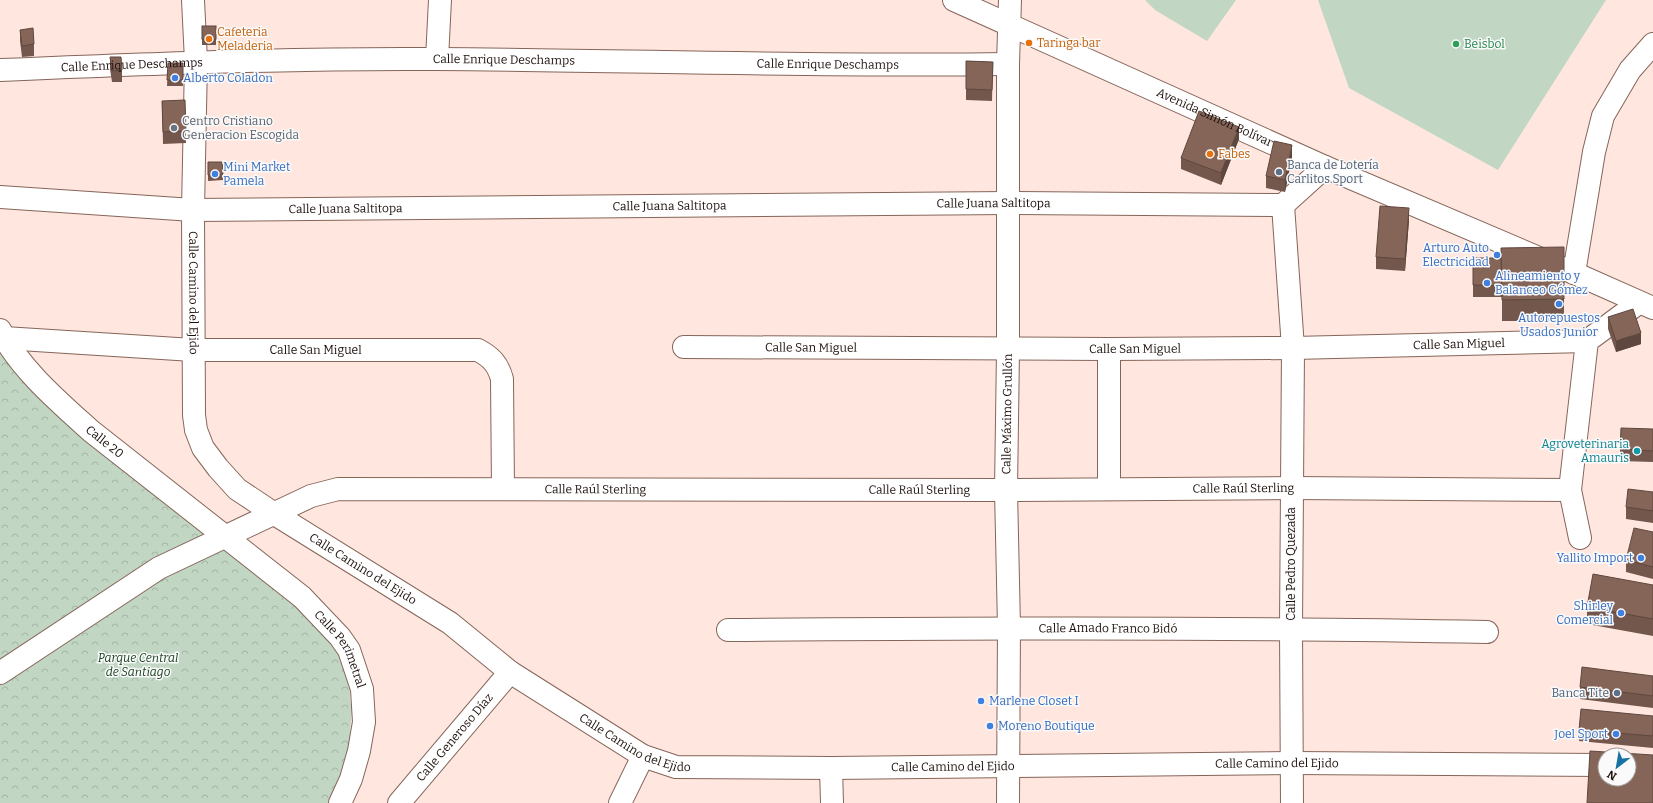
<svg xmlns="http://www.w3.org/2000/svg" width="1653" height="803" font-family="Bitter,serif">
<style>
.park{fill:url(#park-crowns)}
.garden{fill:#c1d6c3}
.lines{fill:none;stroke-linecap:round;stroke-linejoin:round}
.minor-casing{stroke:#866559;stroke-width:24}
.minor{stroke:#fff;stroke-width:22}
.wall{fill:#73574d}
.shaded-wall{fill:#5e473e}
.building{fill:#866559;stroke:#5e473e;fill-rule:evenodd}
.food-dot{fill:#e8710a;stroke:#fafafa;stroke-width:1.5}
.leisure-dot{fill:#2e9e5b;stroke:#fafafa;stroke-width:1.5}
.shop-dot{fill:#3f7fe0;stroke:#fafafa;stroke-width:1.5}
.worship-dot{fill:#6b7280;stroke:#fafafa;stroke-width:1.5}
.service-dot{fill:#5c6f8a;stroke:#fafafa;stroke-width:1.5}
.culture-dot{fill:#0f9aa8;stroke:#fafafa;stroke-width:1.5}
.labels{text-anchor:middle;stroke-width:3;stroke-linejoin:round;paint-order:stroke}
.food-label{font-size:12px;fill:#c56008;stroke:#fafafa;text-anchor:start}
.leisure-label{font-size:12px;fill:#27864d;stroke:#fafafa;text-anchor:start}
.street-label{font-size:12px;fill:#1c0f0b;stroke:#fafafa}
.shop-label{font-size:12px;fill:#366cbe;stroke:#fafafa;text-anchor:start}
.worship-label{font-size:12px;fill:#5b616d;stroke:#fafafa;text-anchor:start}
.service-label{font-size:12px;fill:#4e5e75;stroke:#fafafa;text-anchor:start}
.culture-label{font-size:12px;fill:#0d838f;stroke:#fafafa;text-anchor:end}
.park-label{font-size:12px;font-style:italic;fill:#133c1c;stroke:#fafafa}
</style>
<defs>
<pattern id="park-crowns" width="20" height="18" patternUnits="userSpaceOnUse"><rect width="20" height="18" fill="#c1d6c3"/><path d="M2 6a3 3 0 1 1 6 0M12 15a3 3 0 1 1 6 0" fill="none" stroke="#a5b6a6"/></pattern>
</defs>
<rect width="100%" height="100%" fill="#ffe7df"/>
<!-- park -->
<polygon class="park" points="0,330 30,372 349,650 350,700 352,709 350,731 351,779 340,803 0,803"/>
<!-- garden -->
<g class="garden">
<polygon points="1145,0 1236,0 1207,41 1155,10"/>
<polygon points="1318,0 1606,0 1498,170 1349,88"/>
</g>
<g class="lines">
<!-- minor casing -->
<g class="minor-casing">
<g id="minor">
<path id="s1" d="M193 0 196 61 193 210 194 415 196 430 203 448 218 468 237 489 273 513 450 623 510 672 643 756 676 767 831 768 1292 763 1605 765"/>
<path id="s2" d="M954 0 1325 167 1574 273 1653 308"/>
<polyline points="437,59 440,0"/>
<path id="s3" d="M0 70C145 64 290 58 435 59 626 60 817 67 1008 64"/>
<path id="s4" d="M0 197 193 210 1009 203 1283 205 1325 167"/>
<polyline points="1283,205 1293,348 1291,628 1292,803"/>
<polyline points="1574,273 1594,152 1603,116 1630,70 1653,44"/>
<path id="s5" d="M0 330C20 369 59 402 91 431L302 597 340 637 349 650 362 689 364 722 359 751 351 779 340 803"/>
<path id="s6" d="M4 338 193 350H478C491 357 498 364 502 379L503 489"/>
<path id="s7" d="M684 347 1109 349 1293 348 1587 341"/>
<polyline points="1109,349 1109,489"/>
<polyline points="1580,538 1570,490 1587,341 1633,307"/>
<path id="s8" d="M728 630C981 628 1234 627 1487 632"/>
<path id="s9" d="M0 673 159 568 311 496 338 489 1006 490 1292 488 1570 490"/>
<polyline points="831,768 832,803"/>
<path id="s10" d="M399 803 510 672"/>
<polyline points="620,803 643,756"/>
<path id="s11" d="M1008 803 1009 627 1006 490 1008 350V64L1010 0"/>
</g>
</g>
<!-- minor -->
<use href="#minor" class="minor"/>
</g>
<!-- wall -->
<g class="wall">
<rect x="202" y="26" width="14" height="19"/>
<polygon points="20,30 34,44 34,56 22,57 20,41"/>
<polygon points="110,57 122,70 122,82 112,82 110,69"/>
<polygon points="966,61 993,62 992,101 966,100"/>
<polygon points="168,63 183,63 183,86 167,86"/>
<polygon points="162,101 186,131 186,143 163,144"/>
<polygon points="1239,139 1221,185 1181,169 1181,158"/>
<polygon points="1292,157 1285,192 1266,188 1266,176"/>
<polygon points="208,162 222,162 223,180 208,181"/>
<polygon points="1409,220 1405,271 1376,269 1376,257"/>
<polygon points="1473,258 1564,299 1564,321 1502,321 1502,297 1473,297"/>
<polygon points="1608,317 1641,344 1616,352 1608,329"/>
<polygon points="1653,429 1653,462 1620,461 1620,449"/>
<polygon points="1653,492 1653,523 1626,519 1626,507"/>
<polygon points="1653,532 1653,579 1626,572 1626,560"/>
<polygon points="1653,585 1653,636 1587,624 1587,607"/>
<polygon points="1653,676 1653,708 1580,699 1580,687"/>
<polygon points="1653,716 1653,748 1579,741 1579,730"/>
</g>
<!-- shaded-wall -->
<g class="shaded-wall">
<polygon points="1239,127 1239,139 1221,185 1221,173"/>
<polygon points="1292,145 1292,157 1285,192 1285,180"/>
<polygon points="1409,208 1409,220 1405,271 1405,259"/>
<polygon points="1641,333 1641,344 1616,352 1616,341"/>
</g>
<!-- building -->
<g class="building">
<rect x="202" y="26" width="14" height="13"/>
<polygon points="33,28 34,44 22,46 20,30"/>
<polygon points="110,57 121,57 122,70 112,71"/>
<polygon points="966,61 993,62 992,90 966,89"/>
<polygon points="168,63 183,63 183,80 167,80"/>
<polygon points="185,100 186,131 163,132 162,101"/>
<polygon points="1199,111 1239,127 1221,173 1181,158"/>
<polygon points="1274,141 1292,145 1285,180 1266,176"/>
<polygon points="208,162 222,162 223,174 208,175"/>
<polygon points="1380,206 1409,208 1405,259 1376,257"/>
<polygon points="1564,247 1564,299 1502,300 1501,248"/>
<polygon points="1473,258 1501,258 1502,286 1473,285"/>
<polygon points="1633,309 1641,333 1616,341 1608,317"/>
<polygon points="1621,428 1653,429 1653,451 1620,449"/>
<polygon points="1628,489 1653,492 1653,511 1626,507"/>
<polygon points="1634,528 1653,532 1653,567 1626,560"/>
<polygon points="1593,574 1653,585 1653,619 1587,607"/>
<polygon points="1582,667 1653,676 1653,696 1580,687"/>
<polygon points="1581,709 1653,716 1653,736 1579,730"/>
<path d="M1590 751 1653 755V803H1587ZM1605 755H1629V779H1605Z"/>
</g>
<!-- markers -->
<g class="food-dot">
<circle cx="209" cy="39" r="4"/>
<circle cx="1029" cy="43" r="4"/>
<circle cx="1210" cy="154" r="4"/>
</g>
<circle class="leisure-dot" cx="1456" cy="44" r="4"/>
<g class="shop-dot">
<circle cx="175" cy="78" r="4"/>
<circle cx="215" cy="174" r="4"/>
<circle cx="1497" cy="255" r="4"/>
<circle cx="1487" cy="283" r="4"/>
<circle cx="1559" cy="304" r="4"/>
<circle cx="1641" cy="558" r="4"/>
<circle cx="1621" cy="613" r="4"/>
<circle cx="981" cy="701" r="4"/>
<circle cx="990" cy="726" r="4"/>
<circle cx="1616" cy="734" r="4"/>
</g>
<circle class="worship-dot" cx="174" cy="128" r="4"/>
<g class="service-dot">
<circle cx="1279" cy="172" r="4"/>
<circle cx="1617" cy="693" r="4"/>
</g>
<circle class="culture-dot" cx="1637" cy="451" r="4"/>
<g class="labels">
<!-- food labels -->
<g class="food-label">
<text x="217" y="36">Cafeteria<tspan x="217" dy="14">Meladeria</tspan></text>
<text x="1037" y="47">Taringa bar</text>
<text x="1218" y="158">Fabes</text>
</g>
<!-- leisure labels -->
<g class="leisure-label">
<text x="1464" y="48">Beisbol</text>
</g>
<!-- street labels -->
<g class="street-label">
<text dy="4" stroke="none"><textPath href="#s3" startOffset="504">Calle Enrique Deschamps</textPath></text>
<text dy="4" stroke="none"><textPath href="#s3" startOffset="132">Calle Enrique Deschamps</textPath></text>
<text dy="4" stroke="none"><textPath href="#s3" startOffset="828">Calle Enrique Deschamps</textPath></text>
<text dy="4" stroke="none"><textPath href="#s2" startOffset="286">Avenida Simón Bolívar</textPath></text>
<text dy="4" stroke="none"><textPath href="#s4" startOffset="994">Calle Juana Saltitopa</textPath></text>
<text dy="4" stroke="none"><textPath href="#s4" startOffset="670">Calle Juana Saltitopa</textPath></text>
<text dy="4" stroke="none"><textPath href="#s4" startOffset="346">Calle Juana Saltitopa</textPath></text>
<text dy="4" stroke="none"><textPath href="#s1" startOffset="293">Calle Camino del Ejido</textPath></text>
<text dy="4" stroke="none"><textPath href="#s7" startOffset="775">Calle San Miguel</textPath></text>
<text dy="4" stroke="none"><textPath href="#s7" startOffset="127">Calle San Miguel</textPath></text>
<text dy="4" stroke="none"><textPath href="#s6" startOffset="312">Calle San Miguel</textPath></text>
<text dy="4" stroke="none"><textPath href="#s7" startOffset="451">Calle San Miguel</textPath></text>
<text dy="4" stroke="none"><textPath href="#s11" startOffset="389">Calle Máximo Grullón</textPath></text>
<text dy="4" stroke="none"><textPath href="#s5" startOffset="154">Calle 20</textPath></text>
<text dy="4" stroke="none"><textPath href="#s9" startOffset="1292">Calle Raúl Sterling</textPath></text>
<text dy="4" stroke="none"><textPath href="#s9" startOffset="644">Calle Raúl Sterling</textPath></text>
<text dy="4" stroke="none"><textPath href="#s9" startOffset="968">Calle Raúl Sterling</textPath></text>
<text transform="translate(1291 564) rotate(-90)" y="4">Calle Pedro Quezada</text>
<text dy="4" stroke="none"><textPath href="#s1" startOffset="652">Calle Camino del Ejido</textPath></text>
<text dy="4" stroke="none"><textPath href="#s8" startOffset="380">Calle Amado Franco Bidó</textPath></text>
<text dy="4" stroke="none"><textPath href="#s5" startOffset="471">Calle Perimetral</textPath></text>
<text dy="4" stroke="none"><textPath href="#s10" startOffset="86">Calle Generoso Díaz</textPath></text>
<text dy="4" stroke="none"><textPath href="#s1" startOffset="977">Calle Camino del Ejido</textPath></text>
<text dy="4" stroke="none"><textPath href="#s1" startOffset="1625">Calle Camino del Ejido</textPath></text>
<text dy="4" stroke="none"><textPath href="#s1" startOffset="1301">Calle Camino del Ejido</textPath></text>
</g>
<!-- shop labels -->
<g class="shop-label">
<text x="183" y="82">Alberto Coladon</text>
<text x="223" y="171">Mini Market<tspan x="223" dy="14">Pamela</tspan></text>
<text x="1489" y="252" text-anchor="end">Arturo Auto<tspan x="1489" dy="14">Electricidad</tspan></text>
<text x="1495" y="280">Alineamiento y<tspan x="1495" dy="14">Balanceo Gómez</tspan></text>
<text x="1559" y="322" text-anchor="middle">Autorepuestos<tspan x="1559" dy="14">Usados Junior</tspan></text>
<text x="1633" y="562" text-anchor="end">Yallito Import</text>
<text x="1613" y="610" text-anchor="end">Shirley<tspan x="1613" dy="14">Comercial</tspan></text>
<text x="989" y="705">Marlene Closet I</text>
<text x="998" y="730">Moreno Boutique</text>
<text x="1608" y="738" text-anchor="end">Joel Sport</text>
</g>
<!-- worship labels -->
<g class="worship-label">
<text x="182" y="125">Centro Cristiano<tspan x="182" dy="14">Generacion Escogida</tspan></text>
</g>
<!-- service labels -->
<g class="service-label">
<text x="1287" y="169">Banca de Lotería<tspan x="1287" dy="14">Carlitos Sport</tspan></text>
<text x="1609" y="697" text-anchor="end">Banca Tite</text>
</g>
<!-- culture labels -->
<g class="culture-label">
<text x="1629" y="448">Agroveterinaria<tspan x="1629" dy="14">Amauris</tspan></text>
</g>
<!-- park labels -->
<g class="park-label">
<text x="138" y="662">Parque Central<tspan x="138" dy="14">de Santiago</tspan></text>
</g>
</g>
<!-- north arrow -->
<g transform="translate(1617 767) rotate(211)"><circle r="19" fill="#fafafa" stroke="#a19c9a"/>
<path d="M0-3L7 15L0 10L-7 15Z" fill="#1972a2"/>
<text y="-6" font-size="11" font-weight="bold" text-anchor="middle" fill="#1c0f0b">N</text>
</g>
</svg>
